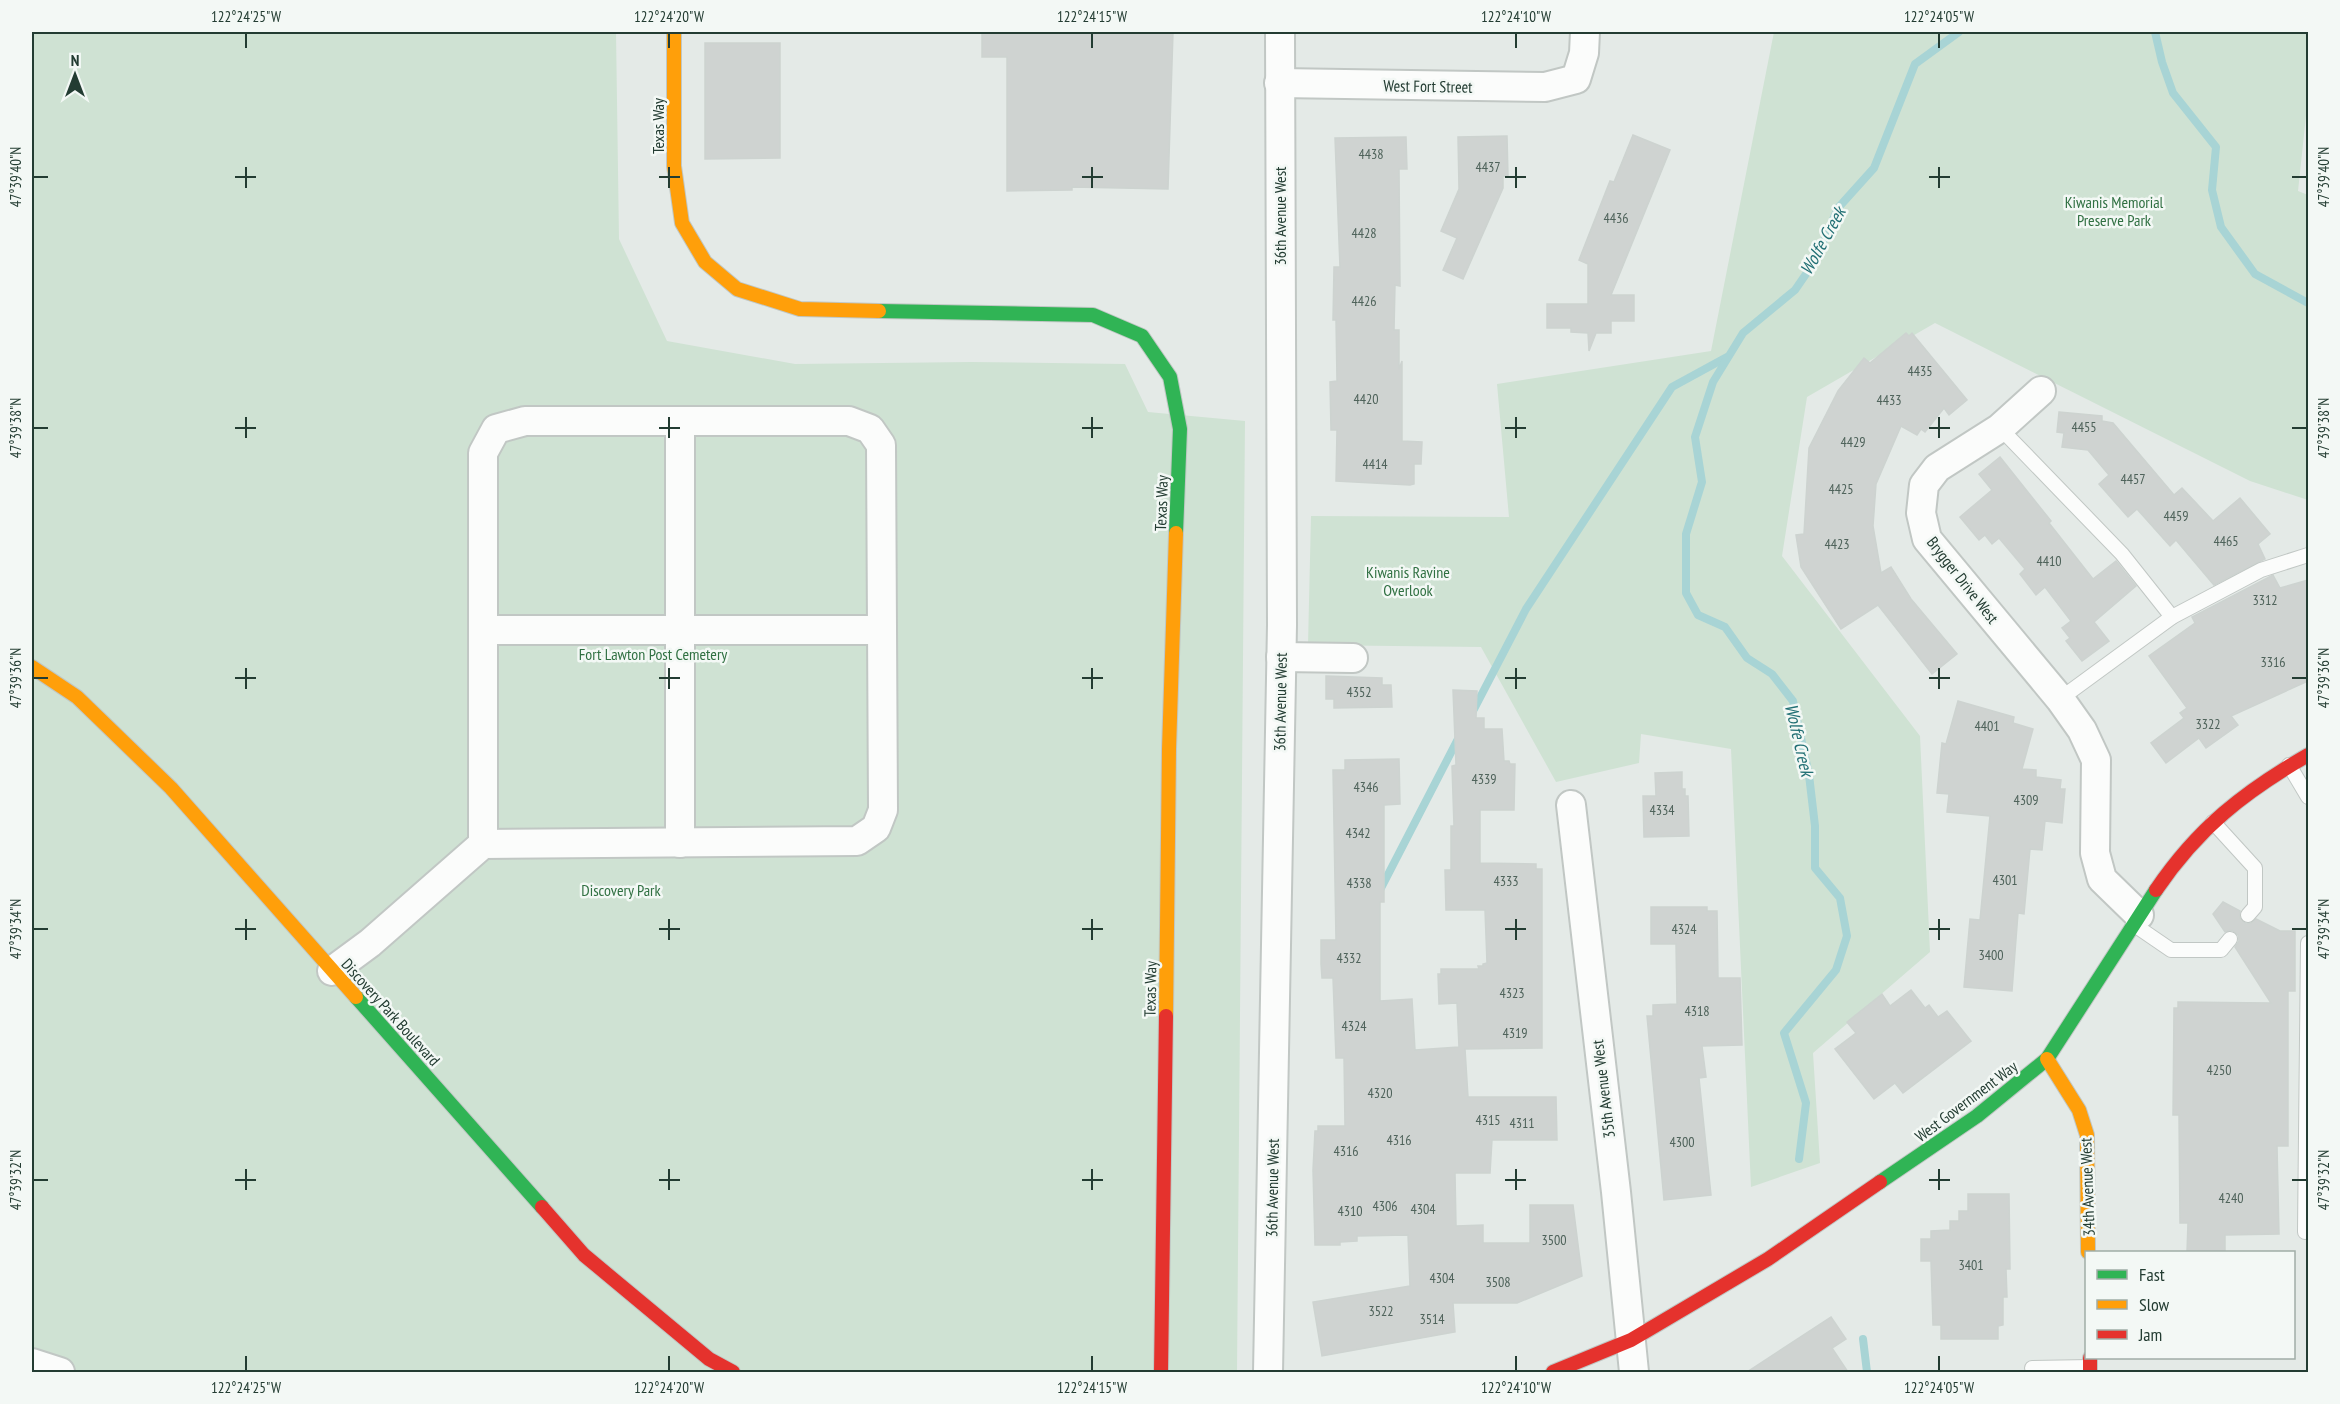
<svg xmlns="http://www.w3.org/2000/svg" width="2340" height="1404" font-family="'PT Sans Narrow',sans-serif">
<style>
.green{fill:#cfe2d3}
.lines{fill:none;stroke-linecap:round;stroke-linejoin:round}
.stream{stroke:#a8d4d5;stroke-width:8}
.building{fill:#cfd3d1;stroke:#cdd3d0;stroke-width:1.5}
.lane-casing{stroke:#c1c7c4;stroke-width:16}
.street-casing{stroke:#c1c7c4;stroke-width:32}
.fast-casing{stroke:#c0c7c4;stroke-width:16}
.slow-casing{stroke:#c0c7c4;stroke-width:16}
.jam-casing{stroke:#c0c7c4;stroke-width:16}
.lane{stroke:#fbfcfb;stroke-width:14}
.street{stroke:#fbfcfb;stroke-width:28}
.fast{stroke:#30b455;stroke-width:14}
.slow{stroke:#ff9f0a;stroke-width:14}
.jam{stroke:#e5322d;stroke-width:14}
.ticks{fill:none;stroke:#233c32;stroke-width:2}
.labels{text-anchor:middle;stroke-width:5;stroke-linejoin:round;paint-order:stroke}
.number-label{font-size:14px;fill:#4e625a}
.street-label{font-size:16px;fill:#233c32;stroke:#f3f8f5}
.park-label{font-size:16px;fill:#307042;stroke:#f3f8f5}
.water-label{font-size:18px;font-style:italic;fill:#216f74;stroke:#f3f8f5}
.neatline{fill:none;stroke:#233c32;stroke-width:2}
.ticks-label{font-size:15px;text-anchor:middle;fill:#233c32}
</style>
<rect width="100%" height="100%" fill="#e4eae7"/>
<!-- green -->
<g class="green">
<polygon points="32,32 616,32 619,239 667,341 795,364 971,362 1125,364 1148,412 1245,421 1237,1372 32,1372"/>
<polygon points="1774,32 2308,32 2308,97 2298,191 2308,195 2308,500 2250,481 1935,323 1807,397 1782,556 1920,736 1930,952 1813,1053 1820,1163 1751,1187 1731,749 1641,734 1639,763 1556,782 1481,647 1308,645 1311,516 1509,517 1497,384 1711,351"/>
</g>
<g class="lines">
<!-- stream -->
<g class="stream">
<polyline points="2155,32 2162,62 2173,93 2216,147 2212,190 2221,227 2255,274 2308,303"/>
<polyline points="1472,713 1526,609 1672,387 1727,357"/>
<polyline points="1379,892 1460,735"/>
<polyline points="1799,1159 1806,1103 1784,1033 1836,970 1847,936 1840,898 1815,868 1815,826 1809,775 1793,701 1772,674 1747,658 1725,627 1698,615 1686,593 1686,534 1702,482 1695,437 1713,382 1743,333 1795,290 1815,261 1838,208 1874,168 1915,64 1959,32"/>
<polyline points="1863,1339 1867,1372"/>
</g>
</g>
<!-- building -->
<g class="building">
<polygon points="982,32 1173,32 1168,189 1072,187 1072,190 1007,191 1007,57 982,57"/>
<polygon points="705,43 780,43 780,158 705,159"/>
<polygon points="1633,135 1670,150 1611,295 1634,295 1634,321 1611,321 1611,333 1596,333 1589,351 1588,333 1571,332 1571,328 1547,328 1547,304 1588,304 1588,264 1579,260 1610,181 1614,182"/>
<polygon points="1507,136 1508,176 1503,176 1503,188 1463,279 1443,270 1457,238 1441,231 1459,189 1458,137"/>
<polygon points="1406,137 1407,169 1399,169 1400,286 1395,285 1394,330 1399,330 1399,369 1402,361 1402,441 1422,442 1421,464 1414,464 1414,484 1410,485 1336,481 1337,430 1331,430 1330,382 1337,381 1336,320 1333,320 1334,267 1340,267 1335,138"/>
<polygon points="1906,333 1909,336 1912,333 1967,400 1949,415 1944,408 1925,432 1921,429 1917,435 1901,426 1876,484 1873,526 1881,573 1891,567 1911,599 1957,654 1932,674 1878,605 1841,629 1801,567 1796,535 1804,534 1809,448 1838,391 1864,358 1870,363"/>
<polygon points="2059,412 2102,416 2102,421 2113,423 2174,495 2182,488 2213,521 2240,498 2270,534 2258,544 2265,559 2214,585 2176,540 2170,546 2137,509 2128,517 2099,484 2109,475 2088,450 2062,447 2064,433 2057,432"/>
<polygon points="2000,457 2051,521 2049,523 2093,579 2116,561 2136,586 2094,622 2109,641 2082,661 2066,641 2070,638 2062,628 2071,621 2045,587 2036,595 2020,574 2025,569 1999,538 1992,544 1985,535 1979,540 1960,517 1992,490 1979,474"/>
<polygon points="2273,575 2280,588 2308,580 2308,681 2231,716 2238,725 2206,748 2199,738 2166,763 2151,743 2184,718 2180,713 2187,708 2149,656 2195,623 2192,617"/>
<polygon points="1326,676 1382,678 1382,685 1391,685 1392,707 1334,708 1334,699 1326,699"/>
<polygon points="1453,690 1477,691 1476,718 1484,718 1484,729 1502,729 1504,761 1509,761 1510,764 1515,764 1514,810 1480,810 1480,863 1536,864 1536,869 1542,869 1542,1048 1465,1049 1468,1097 1556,1097 1557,1140 1492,1140 1490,1173 1455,1173 1456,1226 1483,1225 1483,1243 1530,1243 1530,1205 1573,1205 1582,1276 1517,1303 1453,1303 1455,1332 1322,1356 1313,1302 1410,1286 1408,1235 1357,1236 1357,1241 1340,1242 1340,1245 1315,1245 1313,1170 1315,1131 1318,1131 1318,1126 1345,1126 1344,1058 1336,1058 1333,978 1322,978 1321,964 1321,940 1336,940 1333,770 1345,770 1345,760 1399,759 1400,804 1384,805 1384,902 1380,902 1380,1001 1412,999 1415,1050 1459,1047 1457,1003 1439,1004 1438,974 1441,974 1441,969 1479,969 1478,966 1483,966 1483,964 1487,963 1485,910 1446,910 1445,870 1451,870 1451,826 1454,826 1452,766 1456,765"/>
<polygon points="1958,701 2014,717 2013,723 2033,729 2022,769 2036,770 2036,777 2061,780 2060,789 2065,789 2062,823 2045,821 2042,850 2030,849 2024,914 2018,913 2012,991 1964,987 1970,919 1980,920 1990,816 1947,812 1949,794 1937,793 1942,743 1946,744"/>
<polygon points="1682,772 1682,789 1685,789 1685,796 1688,796 1689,836 1644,837 1643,796 1656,796 1655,773"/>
<polygon points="2223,902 2240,911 2240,918 2246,924 2251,923 2256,919 2280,931 2295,931 2295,991 2288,991 2288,1146 2277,1146 2279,1234 2225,1235 2225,1252 2187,1252 2188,1223 2180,1223 2179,1115 2173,1115 2174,1008 2178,1008 2178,1002 2271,1003 2235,947 2239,941 2238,935 2232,930 2225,932 2213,914"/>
<polygon points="1651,907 1707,907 1707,911 1717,911 1718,978 1740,978 1742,1045 1702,1046 1706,1077 1699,1078 1711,1195 1664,1200 1647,1016 1653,1016 1653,1005 1677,1004 1676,944 1651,944"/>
<polygon points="1911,990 1925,1008 1929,1005 1938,1017 1947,1011 1971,1041 1903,1093 1895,1083 1874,1099 1835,1049 1856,1033 1847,1022 1882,994 1890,1006"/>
<polygon points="1968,1194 2009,1194 2010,1269 2006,1269 2007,1297 2003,1297 2003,1325 1998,1326 1998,1339 1941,1339 1941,1325 1933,1325 1931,1261 1921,1261 1921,1239 1931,1239 1931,1231 1950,1230 1950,1221 1959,1221 1959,1211 1968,1211"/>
<polygon points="1831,1317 1846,1339 1832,1348 1848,1372 1747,1372"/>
</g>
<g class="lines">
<!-- lane casing -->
<g class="lane-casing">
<g id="lane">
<polyline points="2000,428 2122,554 2172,617"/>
<polyline points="2060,699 2172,617 2261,570 2308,555"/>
<polyline points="2289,765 2308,797"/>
<polyline points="2213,822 2255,868 2255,907 2248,915"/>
<polyline points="2133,924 2171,950 2221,950 2230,939"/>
<polyline points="2305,1232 2308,943"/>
<polyline points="2032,1368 2090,1367"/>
</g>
</g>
<!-- street casing -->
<g class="street-casing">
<g id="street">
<polyline points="1279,83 1545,87 1576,79 1584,53 1585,32"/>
<polyline points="2041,391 2000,428 1937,468 1924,485 1921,513 1927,539 2060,699 2082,730 2096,760 2095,853 2102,879 2139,915"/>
<polyline points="680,421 680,843"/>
<polyline points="483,630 882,630"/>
<polyline points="1281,657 1353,658"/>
<polyline points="1571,805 1616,1192 1634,1372"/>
<polyline points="332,971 370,943 483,844 857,841 876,828 883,810 881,445 870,429 849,421 525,421 496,429 483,453 483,844"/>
<polyline points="32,1363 60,1372"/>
<polyline points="1268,1372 1282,625 1280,32"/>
</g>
</g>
<!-- fast casing -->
<g class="fast-casing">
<g id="fast">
<polyline points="879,311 1093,315 1142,336 1170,377 1180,429 1176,533"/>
<polyline points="356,997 542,1207"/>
<polyline points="1880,1182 1977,1116 2047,1059 2156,890"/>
</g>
</g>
<!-- slow casing -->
<g class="slow-casing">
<g id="slow">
<polyline points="674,32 674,166 682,223 705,262 737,289 800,309 879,311"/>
<polyline points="32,667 77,697 171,788 356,997"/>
<polyline points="1166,1016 1169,749 1176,533"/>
<polyline points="2047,1059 2079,1110 2087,1135 2088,1252"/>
</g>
</g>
<!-- jam casing -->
<g class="jam-casing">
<g id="jam">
<path d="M2156 890C2198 828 2244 792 2308 755"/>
<polyline points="542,1207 584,1255 709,1359 733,1372"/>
<polyline points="2090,1358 2090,1372"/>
<polyline points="1161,1372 1166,1016"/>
<polyline points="1553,1372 1631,1340 1768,1259 1880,1182"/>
</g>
</g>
<!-- lane -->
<use href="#lane" class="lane"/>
<!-- street -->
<use href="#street" class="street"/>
<!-- fast -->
<use href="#fast" class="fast"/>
<!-- slow -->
<use href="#slow" class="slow"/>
<!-- jam -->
<use href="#jam" class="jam"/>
</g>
<!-- ticks -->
<path class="ticks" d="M246 33V48M669 33V48M1092 33V48M1516 33V48M1939 33V48M246 167V188M669 167V188M1092 167V188M1516 167V188M1939 167V188M33 177H48M235 177H256M659 177H680M1082 177H1103M1505 177H1526M1929 177H1950M2292 177H2307M246 417V438M669 417V438M1092 417V438M1516 417V438M1939 417V438M33 428H48M235 428H256M659 428H680M1082 428H1103M1505 428H1526M1929 428H1950M2292 428H2307M246 668V689M669 668V689M1092 668V689M1516 668V689M1939 668V689M33 678H48M235 678H256M659 678H680M1082 678H1103M1505 678H1526M1929 678H1950M2292 678H2307M246 919V940M669 919V940M1092 919V940M1516 919V940M1939 919V940M33 929H48M235 929H256M659 929H680M1082 929H1103M1505 929H1526M1929 929H1950M2292 929H2307M246 1169V1190M669 1169V1190M1092 1169V1190M1516 1169V1190M1939 1169V1190M33 1180H48M235 1180H256M659 1180H680M1082 1180H1103M1505 1180H1526M1929 1180H1950M2292 1180H2307M246 1356V1371M669 1356V1371M1092 1356V1371M1516 1356V1371M1939 1356V1371"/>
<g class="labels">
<!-- number labels -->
<g class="number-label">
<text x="1371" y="159">4438</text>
<text x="1488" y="172">4437</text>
<text x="1616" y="223">4436</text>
<text x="1364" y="238">4428</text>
<text x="1364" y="306">4426</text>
<text x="1920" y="376">4435</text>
<text x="1366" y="404">4420</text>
<text x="1889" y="405">4433</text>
<text x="2084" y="432">4455</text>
<text x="1853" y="447">4429</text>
<text x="1375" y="469">4414</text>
<text x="2133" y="484">4457</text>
<text x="1841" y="494">4425</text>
<text x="2176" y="521">4459</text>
<text x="2226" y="546">4465</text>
<text x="1837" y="549">4423</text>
<text x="2049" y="566">4410</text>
<text x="2265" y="605">3312</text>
<text x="2273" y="667">3316</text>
<text x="1359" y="697">4352</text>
<text x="2208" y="729">3322</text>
<text x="1987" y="731">4401</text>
<text x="1484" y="784">4339</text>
<text x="1366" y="792">4346</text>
<text x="2026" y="805">4309</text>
<text x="1662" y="815">4334</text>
<text x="1358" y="838">4342</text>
<text x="2005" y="885">4301</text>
<text x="1506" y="886">4333</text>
<text x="1359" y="888">4338</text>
<text x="1684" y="934">4324</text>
<text x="1991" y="960">3400</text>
<text x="1349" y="963">4332</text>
<text x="1512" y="998">4323</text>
<text x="1697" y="1016">4318</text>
<text x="1354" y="1031">4324</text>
<text x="1515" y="1038">4319</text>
<text x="2219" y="1075">4250</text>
<text x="1380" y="1098">4320</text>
<text x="1488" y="1125">4315</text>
<text x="1522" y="1128">4311</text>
<text x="1399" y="1145">4316</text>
<text x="1682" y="1147">4300</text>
<text x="1346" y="1156">4316</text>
<text x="2231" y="1203">4240</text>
<text x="1385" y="1211">4306</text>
<text x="1423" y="1214">4304</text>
<text x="1350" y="1216">4310</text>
<text x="1554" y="1245">3500</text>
<text x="1971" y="1270">3401</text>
<text x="1442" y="1283">4304</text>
<text x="1498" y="1287">3508</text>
<text x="1381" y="1316">3522</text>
<text x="1432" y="1324">3514</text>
</g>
<!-- street labels -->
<g class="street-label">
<text transform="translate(1428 86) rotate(1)" y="6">West Fort Street</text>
<text transform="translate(658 126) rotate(-90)" y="6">Texas Way</text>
<text transform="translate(1280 216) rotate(-90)" y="6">36th Avenue West</text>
<text transform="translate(1161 503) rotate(-88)" y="6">Texas Way</text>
<text transform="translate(1963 580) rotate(52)" y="6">Brygger Drive West</text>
<text transform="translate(1280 702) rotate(-89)" y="6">36th Avenue West</text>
<text transform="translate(1150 989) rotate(-89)" y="6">Texas Way</text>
<text transform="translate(391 1012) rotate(48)" y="6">Discovery Park Boulevard</text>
<text transform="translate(1603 1089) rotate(-97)" y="6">35th Avenue West</text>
<text transform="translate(1966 1101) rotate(-37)" y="6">West Government Way</text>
<text transform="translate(2087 1187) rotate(-92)" y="6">34th Avenue West</text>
<text transform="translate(1272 1188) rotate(-89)" y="6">36th Avenue West</text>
</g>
<!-- park labels -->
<g class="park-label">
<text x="2114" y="208">Kiwanis Memorial<tspan x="2114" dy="18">Preserve Park</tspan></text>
<text x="1408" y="578">Kiwanis Ravine<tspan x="1408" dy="18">Overlook</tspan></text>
<text x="653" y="660">Fort Lawton Post Cemetery</text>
<text x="621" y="896">Discovery Park</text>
</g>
<!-- water labels -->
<g class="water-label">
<text transform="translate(1823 241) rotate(-61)" y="6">Wolfe Creek</text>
<text transform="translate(1799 740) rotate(77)" y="6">Wolfe Creek</text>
</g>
</g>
<!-- border -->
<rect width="2340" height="1404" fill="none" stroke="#f3f8f5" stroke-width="66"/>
<!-- legend -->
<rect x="2085" y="1251" width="210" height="108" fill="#f3f8f5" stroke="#a0ada7" stroke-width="1.5"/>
<rect x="2097" y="1270" width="30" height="9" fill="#30b455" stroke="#a0ada7" stroke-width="1.5"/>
<text x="2139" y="1281" font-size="18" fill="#233c32">Fast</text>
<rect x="2097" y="1300" width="30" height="9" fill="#ff9f0a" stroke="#a0ada7" stroke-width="1.5"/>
<text x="2139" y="1311" font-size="18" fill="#233c32">Slow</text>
<rect x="2097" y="1330" width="30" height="9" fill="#e5322d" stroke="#a0ada7" stroke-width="1.5"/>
<text x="2139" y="1341" font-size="18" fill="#233c32">Jam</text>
<!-- north arrow -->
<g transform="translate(75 75)" stroke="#f3f8f5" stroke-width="4.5" paint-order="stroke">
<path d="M0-4.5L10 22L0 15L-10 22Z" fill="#233c32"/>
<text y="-9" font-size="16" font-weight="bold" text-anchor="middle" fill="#233c32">N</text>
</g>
<rect x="33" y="33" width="2274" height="1338" class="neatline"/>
<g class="ticks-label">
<text x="246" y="22">122°24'25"W</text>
<text x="669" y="22">122°24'20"W</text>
<text x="1092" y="22">122°24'15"W</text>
<text x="1516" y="22">122°24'10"W</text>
<text x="1939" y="22">122°24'05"W</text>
<text transform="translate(16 177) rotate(-90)" y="5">47°39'40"N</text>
<text transform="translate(2324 177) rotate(-90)" y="5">47°39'40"N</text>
<text transform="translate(16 428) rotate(-90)" y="5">47°39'38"N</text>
<text transform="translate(2324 428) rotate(-90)" y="5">47°39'38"N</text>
<text transform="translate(16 678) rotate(-90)" y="5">47°39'36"N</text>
<text transform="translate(2324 678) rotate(-90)" y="5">47°39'36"N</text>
<text transform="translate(16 929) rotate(-90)" y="5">47°39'34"N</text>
<text transform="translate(2324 929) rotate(-90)" y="5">47°39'34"N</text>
<text transform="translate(16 1180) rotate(-90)" y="5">47°39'32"N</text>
<text transform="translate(2324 1180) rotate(-90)" y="5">47°39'32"N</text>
<text x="246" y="1393">122°24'25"W</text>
<text x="669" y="1393">122°24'20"W</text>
<text x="1092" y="1393">122°24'15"W</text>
<text x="1516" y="1393">122°24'10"W</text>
<text x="1939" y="1393">122°24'05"W</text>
</g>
</svg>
